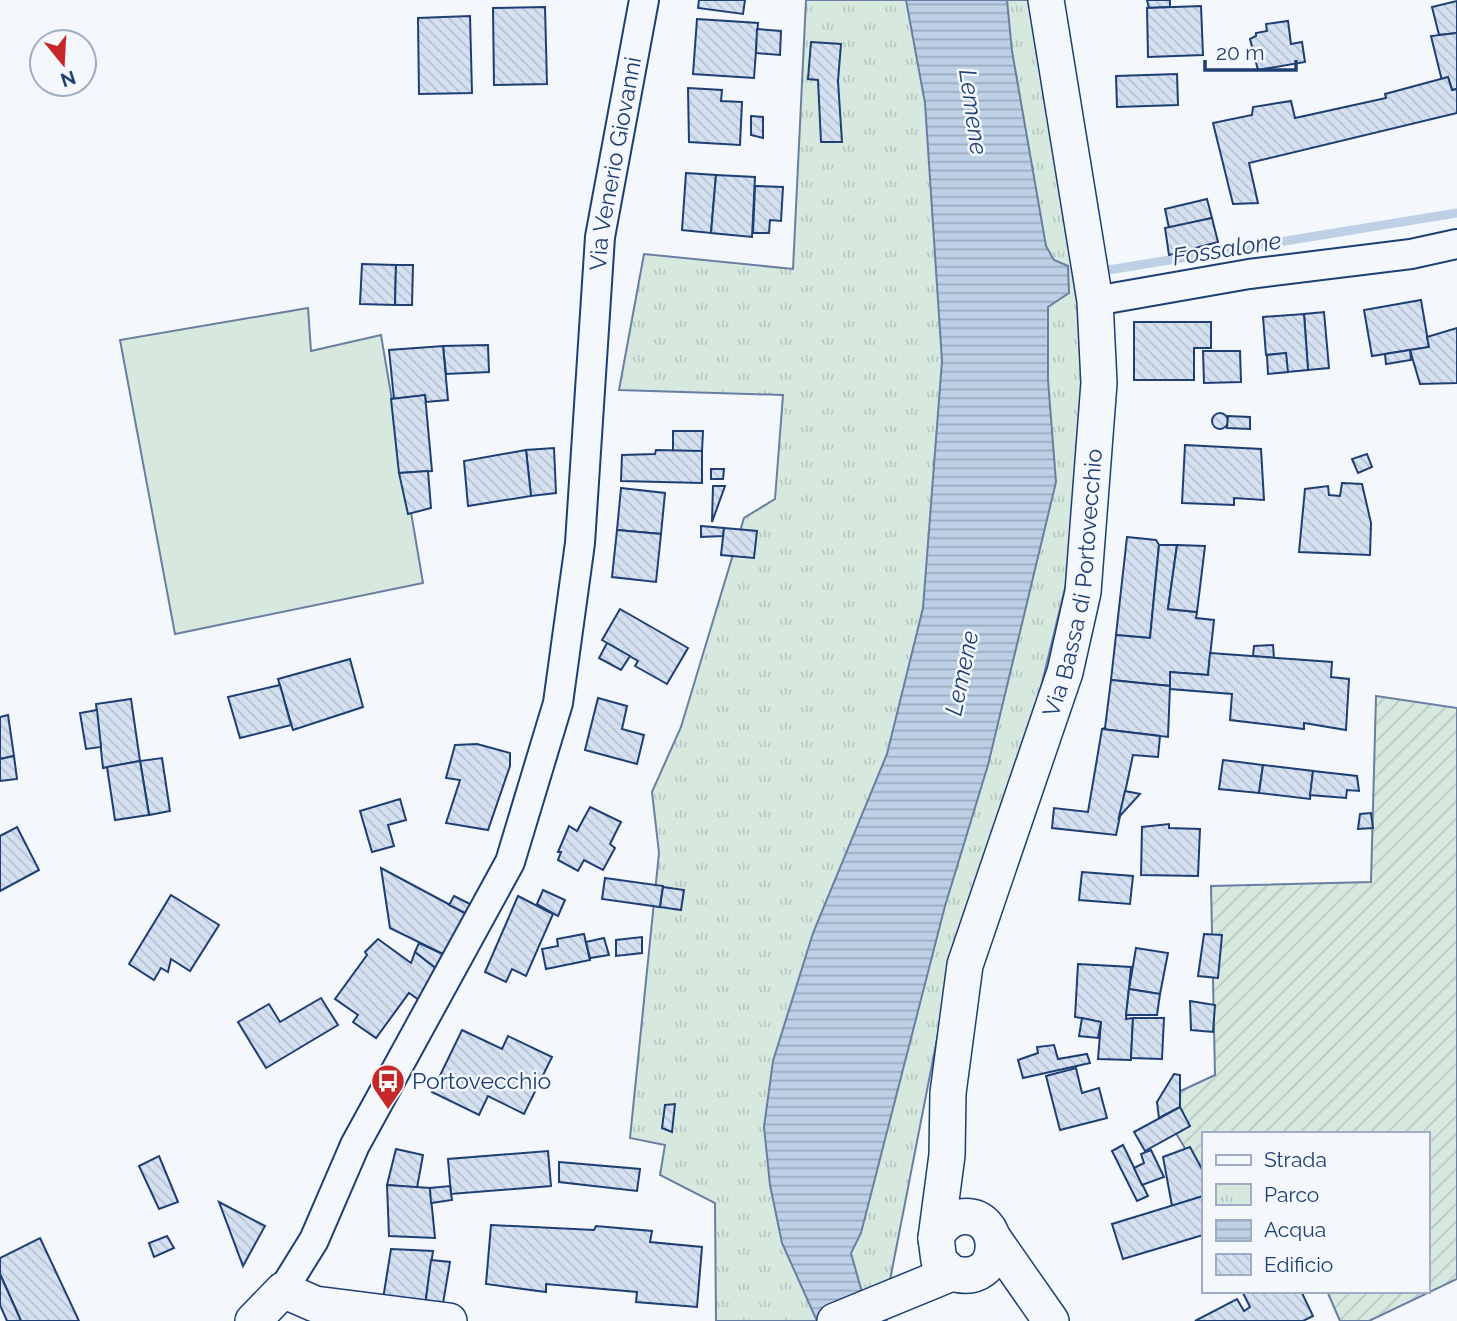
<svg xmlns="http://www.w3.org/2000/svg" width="1457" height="1321" font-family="Raleway,sans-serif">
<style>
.grass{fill:#d7e8df;stroke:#687fa3;stroke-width:2}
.park{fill:url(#park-tufts);stroke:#687fa3;stroke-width:2}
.garden{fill:url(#garden-furrows);stroke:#687fa3;stroke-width:2}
.water{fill:url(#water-rules);stroke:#687fa3;stroke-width:2}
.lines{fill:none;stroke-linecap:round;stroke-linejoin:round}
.stream{stroke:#bed0e5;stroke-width:9}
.building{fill:url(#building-back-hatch);stroke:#1d3f73;stroke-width:2}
.minor-casing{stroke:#1d3f73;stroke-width:32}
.tertiary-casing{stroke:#1d3f73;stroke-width:38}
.minor{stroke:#f4f7fb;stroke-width:28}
.tertiary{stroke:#f4f7fb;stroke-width:35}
.labels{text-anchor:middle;stroke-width:5;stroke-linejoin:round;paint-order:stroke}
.street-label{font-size:23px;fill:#1d3f73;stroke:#f4f7fb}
.poi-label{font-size:23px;fill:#1d3f73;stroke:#f4f7fb;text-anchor:start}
.water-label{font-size:24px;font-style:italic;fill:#1d3f73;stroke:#f4f7fb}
</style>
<defs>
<pattern id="park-tufts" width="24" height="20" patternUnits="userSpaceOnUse" patternTransform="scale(1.75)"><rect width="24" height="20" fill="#d7e8df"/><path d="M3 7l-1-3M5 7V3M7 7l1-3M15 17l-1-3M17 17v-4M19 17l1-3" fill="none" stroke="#b8c8c3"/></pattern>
<pattern id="garden-furrows" width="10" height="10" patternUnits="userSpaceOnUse" patternTransform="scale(1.75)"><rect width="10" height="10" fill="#d7e8df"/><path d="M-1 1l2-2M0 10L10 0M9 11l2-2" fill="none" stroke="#b8c8c3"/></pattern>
<pattern id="water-rules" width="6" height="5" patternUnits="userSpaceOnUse" patternTransform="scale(1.75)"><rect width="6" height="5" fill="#bed0e5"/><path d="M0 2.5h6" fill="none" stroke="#9aaabe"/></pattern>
<pattern id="building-back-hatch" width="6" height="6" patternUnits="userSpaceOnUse" patternTransform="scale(1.75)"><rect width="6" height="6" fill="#d5e0f0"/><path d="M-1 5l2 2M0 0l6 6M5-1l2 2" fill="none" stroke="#b6c1d1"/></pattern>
</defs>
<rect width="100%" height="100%" fill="#f4f7fb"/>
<!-- grass -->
<polygon class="grass" points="308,308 311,351 381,335 423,583 175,634 120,340"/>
<!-- park -->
<polygon class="park" points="806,0 1038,0 1081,291 1086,412 1067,580 1021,769 952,962 883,1316 887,1321 716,1321 715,1203 660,1175 665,1145 630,1138 659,853 652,792 681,727 744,518 775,499 783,395 619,390 644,254 793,269"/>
<!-- garden -->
<polygon class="garden" points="1376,696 1457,708 1457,1279 1369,1321 1340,1321 1327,1291 1427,1291 1427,1134 1203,1134 1203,1178 1157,1102 1215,1075 1211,886 1371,882"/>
<!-- water -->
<polygon class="water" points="906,0 1007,0 1012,51 1046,246 1054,260 1068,266 1069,293 1048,307 1048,380 1056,482 988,765 945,906 861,1233 851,1253 870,1321 817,1321 782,1243 770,1185 764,1127 773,1061 813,933 887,754 923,608 942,361 925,103"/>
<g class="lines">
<!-- stream -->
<polyline class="stream" points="1096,272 1457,213"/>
</g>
<!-- building -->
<g class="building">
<polygon points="699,0 745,0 743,14 698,8"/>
<polygon points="1147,0 1170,0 1170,7 1149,8"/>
<polygon points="1457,1 1457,33 1439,35 1432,7"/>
<polygon points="1201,6 1203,55 1148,57 1147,8"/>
<polygon points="545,7 547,84 494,85 493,8"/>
<polygon points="470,16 472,93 419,94 418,18"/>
<polygon points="697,19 758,23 754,78 693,74"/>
<polygon points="1288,21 1291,44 1302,42 1305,62 1258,70 1250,39 1256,36 1256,33 1267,31 1266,24"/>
<polygon points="757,29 781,31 780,55 756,53"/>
<polygon points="1457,33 1457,89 1452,90 1448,77 1442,81 1431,36"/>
<polygon points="811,42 841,44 838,81 842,142 821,142 818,80 808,79"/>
<polygon points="1177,74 1178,105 1117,107 1116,76"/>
<polygon points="1448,77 1452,90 1457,89 1457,113 1249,163 1258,203 1233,204 1213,123 1252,115 1253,107 1291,101 1295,118 1386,98 1385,94"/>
<polygon points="688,88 722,90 721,101 742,102 740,145 689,142"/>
<polygon points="751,116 763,117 763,138 751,135"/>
<polygon points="686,173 716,175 711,233 682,230"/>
<polygon points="716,175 755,177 752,237 711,233"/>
<polygon points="755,186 783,187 781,221 770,220 769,233 753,233"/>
<polygon points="1207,199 1212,218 1169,228 1165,209"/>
<polygon points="1212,218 1218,242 1169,255 1165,228"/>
<polygon points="362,264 396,265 395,305 360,304"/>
<polygon points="396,265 413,265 412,305 395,305"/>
<polygon points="1421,300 1429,347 1372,356 1364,310"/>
<polygon points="1324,312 1329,368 1308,370 1304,314"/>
<polygon points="1304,314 1308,370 1287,372 1286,353 1266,355 1263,317"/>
<polygon points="1134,322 1211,322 1211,348 1194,348 1194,380 1134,380"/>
<polygon points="1457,328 1457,383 1420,384 1410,350 1429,347 1427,337"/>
<polygon points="488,345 489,372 446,374 443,346"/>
<polygon points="443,346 448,400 426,402 425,395 394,399 389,350"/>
<polygon points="1410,350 1411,360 1386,364 1385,354"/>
<polygon points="1203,351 1240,351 1241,382 1204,383"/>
<polygon points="1286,353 1288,372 1268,374 1267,355"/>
<polygon points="425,395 432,471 399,473 391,399"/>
<circle cx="1220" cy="421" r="8"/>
<polygon points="1228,416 1250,417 1250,429 1227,428"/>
<polygon points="673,431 703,431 702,451 673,451"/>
<polygon points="1185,445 1261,449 1264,500 1234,498 1234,505 1182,503"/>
<polygon points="554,448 556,493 531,496 526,450"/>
<polygon points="526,450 531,496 468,506 464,461"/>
<polygon points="656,450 702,451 702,483 621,481 622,455 655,454"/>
<polygon points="1367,454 1372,467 1358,473 1352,459"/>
<polygon points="711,469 724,469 723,479 711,479"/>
<polygon points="428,471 431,508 408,514 399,473"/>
<polygon points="1342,483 1362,484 1371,523 1370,555 1299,552 1305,489 1328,486 1329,495 1340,496"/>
<polygon points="713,486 725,486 712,522"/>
<polygon points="621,488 665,493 661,534 617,530"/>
<polygon points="701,526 724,528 723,536 701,537"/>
<polygon points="724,528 757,531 754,558 721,555"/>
<polygon points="617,530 661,534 656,582 612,577"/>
<polygon points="1127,537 1156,540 1159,545 1150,638 1116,635"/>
<polygon points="1159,545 1177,545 1168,609 1197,612 1196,618 1214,620 1208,675 1170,672 1170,686 1111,680 1116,635 1150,638"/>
<polygon points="1177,545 1205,546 1197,612 1168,609"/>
<polygon points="620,609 688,648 667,684 635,666 638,661 602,640"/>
<polygon points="607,643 630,656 621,670 599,658"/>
<polygon points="1273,645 1274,658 1253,656 1254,646"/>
<polygon points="1210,653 1332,662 1331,677 1349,679 1346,730 1304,723 1304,729 1230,720 1232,694 1170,689 1170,672 1208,675"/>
<polygon points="350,659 363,707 293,730 278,679"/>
<polygon points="1111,680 1170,686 1168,737 1102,729 1105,728"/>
<polygon points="280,685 291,725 240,738 228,697"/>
<polygon points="598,698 627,706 622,729 644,735 637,764 585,750"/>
<polygon points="131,699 140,761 103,768 96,704"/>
<polygon points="97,710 101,747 86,749 80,713"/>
<polygon points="8,715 14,756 0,759 0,717"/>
<polygon points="1102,729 1160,736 1158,757 1133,755 1116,835 1052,828 1054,808 1088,812"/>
<polygon points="477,744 510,753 510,766 488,830 446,823 460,780 446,778 455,745"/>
<polygon points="14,756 17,779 0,781 0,759"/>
<polygon points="162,758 170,811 149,815 140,761"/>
<polygon points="1223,760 1263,765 1259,793 1219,789"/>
<polygon points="140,761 149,815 115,820 107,767"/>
<polygon points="1263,765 1313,771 1310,799 1259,793"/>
<polygon points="1313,771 1357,776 1359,791 1347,790 1346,798 1310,795"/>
<polygon points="1125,791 1140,794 1119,817"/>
<polygon points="400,799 406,820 388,825 394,846 372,852 360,811"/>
<polygon points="590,807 621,822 610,844 615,848 603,870 584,860 578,871 558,860 561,852 558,852 569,826 577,831"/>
<polygon points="1371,813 1373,828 1358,829 1360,814"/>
<polygon points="1169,824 1169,828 1200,829 1198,876 1141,875 1142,827"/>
<polygon points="17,827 39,870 0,891 0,836"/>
<polygon points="381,868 469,915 449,957 390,928"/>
<polygon points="1082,872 1133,876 1130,904 1079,900"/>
<polygon points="605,878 663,886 660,907 602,899"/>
<polygon points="663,887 684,890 681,910 660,907"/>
<polygon points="543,890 565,900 558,916 537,904"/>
<polygon points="171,895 219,925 190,971 171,959 168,972 161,968 154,980 129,964"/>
<polygon points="454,896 474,906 469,915 449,905"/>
<polygon points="518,896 553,914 526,976 512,969 506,982 485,972"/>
<polygon points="584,934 590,960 546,969 542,949 558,946 557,939"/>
<polygon points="1204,934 1222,935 1218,978 1198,976"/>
<polygon points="642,937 642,953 616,956 616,940"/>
<polygon points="604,938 609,955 590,958 586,942"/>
<polygon points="378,939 411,963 415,952 441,972 422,1002 409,993 376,1038 353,1022 358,1015 335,999 367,955 365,952"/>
<polygon points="419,943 449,957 441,972 415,952"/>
<polygon points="1136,948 1168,953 1160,994 1129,989"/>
<polygon points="1078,964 1131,967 1126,1019 1133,1018 1131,1060 1098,1059 1101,1022 1075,1017"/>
<polygon points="1129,989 1160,994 1157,1015 1126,1015"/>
<polygon points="321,998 338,1025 266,1068 238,1022 269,1004 280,1022"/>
<polygon points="1190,1001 1215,1005 1213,1032 1191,1030"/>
<polygon points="1082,1018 1101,1022 1098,1038 1079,1036"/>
<polygon points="1133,1018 1164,1018 1162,1059 1131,1058"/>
<polygon points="462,1030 502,1049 508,1036 552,1057 524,1114 488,1096 479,1115 432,1092"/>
<polygon points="1054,1045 1058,1059 1087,1054 1090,1063 1023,1078 1018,1060 1038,1053 1037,1047"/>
<polygon points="1076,1068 1082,1093 1099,1088 1107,1118 1060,1130 1046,1076"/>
<polygon points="1174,1074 1180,1075 1180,1107 1159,1118 1157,1102"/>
<polygon points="675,1104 672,1132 662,1128 665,1105"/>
<polygon points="1180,1107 1190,1126 1145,1151 1134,1132"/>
<polygon points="1123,1145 1148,1196 1137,1201 1112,1151"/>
<polygon points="1190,1147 1203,1171 1203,1196 1172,1206 1163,1157"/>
<polygon points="396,1149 423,1155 417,1188 387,1185"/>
<polygon points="1151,1150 1164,1177 1142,1185 1134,1168 1144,1163 1141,1154"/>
<polygon points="548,1151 551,1186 451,1194 448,1159"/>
<polygon points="159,1156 178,1202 159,1209 139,1166"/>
<polygon points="559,1162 640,1169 637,1191 559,1182"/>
<polygon points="387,1185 430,1188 435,1238 389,1236"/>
<polygon points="450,1186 452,1200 431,1203 430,1188"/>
<polygon points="1203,1196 1203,1235 1123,1259 1112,1224"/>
<polygon points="219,1202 265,1226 243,1266"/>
<polygon points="491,1225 594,1230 596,1226 652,1231 650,1242 702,1247 697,1307 636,1302 637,1292 546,1284 546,1292 486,1284"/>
<polygon points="167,1236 174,1248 154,1257 149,1243"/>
<polygon points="40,1238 79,1321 21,1321 0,1274 0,1258"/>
<polygon points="391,1249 433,1251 425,1306 383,1299"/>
<polygon points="431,1260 450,1262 442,1309 425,1306"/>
<polygon points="0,1274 21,1321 7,1321 0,1305"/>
<polygon points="1242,1291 1301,1291 1313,1316 1303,1321 1195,1321 1237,1299 1244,1311 1250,1307"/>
</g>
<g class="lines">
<!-- minor casing -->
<g class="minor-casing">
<g id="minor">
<polyline points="1095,301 1249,274 1411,254 1457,244"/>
<path id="s1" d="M283 1290 314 1240 355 1145 510 862 558 703 580 543 600 237 644 0"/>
</g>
</g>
<!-- tertiary casing -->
<g class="tertiary-casing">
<g id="tertiary">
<path id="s2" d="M936 1238 947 1155 948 1093 965 965 1065 672 1083 592 1099 383 1095 301 1046 0"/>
<polyline points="993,1238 1051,1321"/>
<polyline points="253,1321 283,1290 315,1304 449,1321"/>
<path d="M835 1321 952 1273C1005 1289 1006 1210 960 1217 948 1219 941 1227 936 1238L939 1261 952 1273"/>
</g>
</g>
<!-- minor -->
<use href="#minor" class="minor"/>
<!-- tertiary -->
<use href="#tertiary" class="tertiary"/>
</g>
<!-- icons -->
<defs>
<g id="bus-pin" transform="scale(1.75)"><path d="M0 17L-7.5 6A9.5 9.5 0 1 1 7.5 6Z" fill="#c62828" stroke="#f4f7fb"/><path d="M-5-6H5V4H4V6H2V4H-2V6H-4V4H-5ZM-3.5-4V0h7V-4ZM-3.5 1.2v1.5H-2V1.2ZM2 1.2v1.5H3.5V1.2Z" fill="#fff"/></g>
</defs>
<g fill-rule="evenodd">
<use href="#bus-pin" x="388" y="1081"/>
</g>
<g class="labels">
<!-- street labels -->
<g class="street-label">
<text dy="8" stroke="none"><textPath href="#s1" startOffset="1194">Via Venerio Giovanni</textPath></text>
<text dy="8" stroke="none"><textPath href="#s2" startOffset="674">Via Bassa di Portovecchio</textPath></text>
</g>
<!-- poi labels -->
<g class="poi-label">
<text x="412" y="1089">Portovecchio</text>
</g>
<!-- water labels -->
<g class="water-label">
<text transform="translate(973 112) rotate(82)" y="8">Lemene</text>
<text transform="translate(1227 249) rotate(-9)" y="8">Fossalone</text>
<text transform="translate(962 673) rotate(-78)" y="8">Lemene</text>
</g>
</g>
<!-- legend -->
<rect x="1202" y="1132" width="228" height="161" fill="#f4f7fb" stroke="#9eadc5" stroke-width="2"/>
<rect x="1216" y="1155" width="35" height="10" fill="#f4f7fb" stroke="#9eadc5" stroke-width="2"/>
<text x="1264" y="1167" font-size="21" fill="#1d3f73">Strada</text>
<rect x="1216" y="1184" width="35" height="21" fill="url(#park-tufts)" stroke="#9eadc5" stroke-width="2"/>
<text x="1264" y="1202" font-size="21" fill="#1d3f73">Parco</text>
<rect x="1216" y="1220" width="35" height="21" fill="url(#water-rules)" stroke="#9eadc5" stroke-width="2"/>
<text x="1264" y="1237" font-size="21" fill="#1d3f73">Acqua</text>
<rect x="1216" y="1254" width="35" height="21" fill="url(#building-back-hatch)" stroke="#9eadc5" stroke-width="2"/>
<text x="1264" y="1272" font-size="21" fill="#1d3f73">Edificio</text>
<!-- north arrow -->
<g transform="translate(63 63) rotate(162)"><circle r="33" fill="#f4f7fb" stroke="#9eadc5" stroke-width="2"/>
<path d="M0-5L12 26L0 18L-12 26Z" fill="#c62828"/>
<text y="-10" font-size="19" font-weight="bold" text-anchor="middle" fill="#1d3f73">N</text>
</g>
<!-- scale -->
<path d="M1205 60v10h91v-10" fill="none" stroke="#1d3f73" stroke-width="3.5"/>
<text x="1216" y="60" font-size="21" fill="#1d3f73" stroke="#f4f7fb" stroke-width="5" paint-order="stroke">20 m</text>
</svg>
